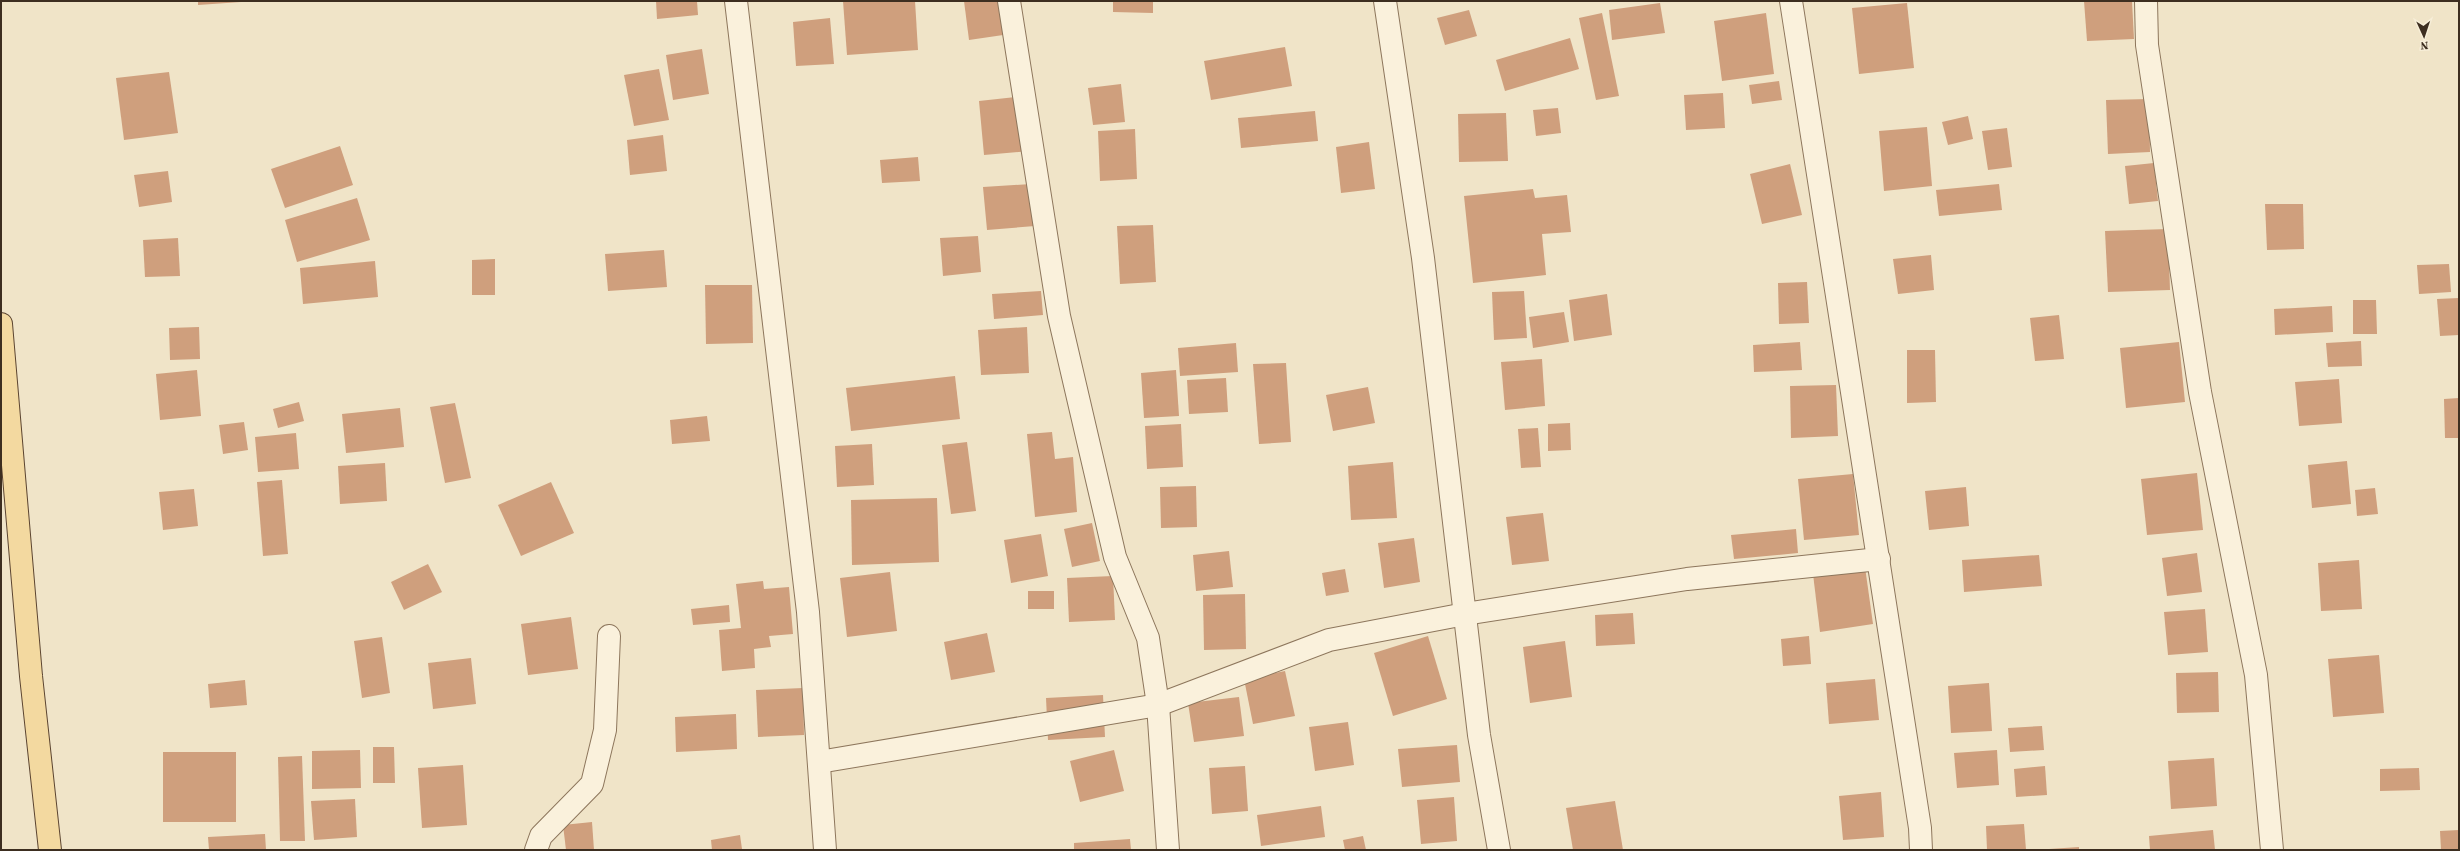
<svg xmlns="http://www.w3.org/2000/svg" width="2460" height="851" font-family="'Source Serif 4',serif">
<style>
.building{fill:#cf9f7d}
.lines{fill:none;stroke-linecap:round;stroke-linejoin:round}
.minor-casing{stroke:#8d765c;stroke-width:24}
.major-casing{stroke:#5b4430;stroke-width:24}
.minor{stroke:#faf1dc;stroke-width:22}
.major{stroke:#f3d9a0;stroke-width:22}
</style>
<rect width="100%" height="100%" fill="#f0e4c8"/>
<!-- building -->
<g class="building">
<polygon points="198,1 241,1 241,2 198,5"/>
<polygon points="656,1 697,1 698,15 657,19"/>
<polygon points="843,1 915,1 918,50 847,55"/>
<polygon points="964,1 1005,1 1010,34 969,40"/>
<polygon points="1113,1 1153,1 1153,13 1113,12"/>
<polygon points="2084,1 2132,1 2134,39 2087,41"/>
<polygon points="1660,3 1665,33 1612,40 1609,10"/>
<polygon points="1907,3 1914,68 1859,74 1852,8"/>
<polygon points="1469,10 1477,36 1445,45 1437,18"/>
<polygon points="1602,13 1619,96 1596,100 1579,18"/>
<polygon points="1766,13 1774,74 1722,81 1714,21"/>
<polygon points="830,18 834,64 796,66 793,22"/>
<polygon points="1570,38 1579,69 1505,91 1496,60"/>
<polygon points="1285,47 1292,86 1211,100 1204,61"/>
<polygon points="702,49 709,94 673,100 666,55"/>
<polygon points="659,69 669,120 634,126 624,75"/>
<polygon points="169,72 178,133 124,140 116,78"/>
<polygon points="1779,81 1782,100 1752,104 1749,85"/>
<polygon points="1121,84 1125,122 1093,125 1088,88"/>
<polygon points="1723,93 1725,128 1686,130 1684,95"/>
<polygon points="1035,95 1041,150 984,155 979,101"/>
<polygon points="2149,99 2150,152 2108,154 2106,100"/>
<polygon points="1558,108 1561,133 1536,136 1533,110"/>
<polygon points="1315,111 1318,141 1241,148 1238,118"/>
<polygon points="1506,113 1508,161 1459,162 1458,114"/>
<polygon points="1968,116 1973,139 1948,145 1942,122"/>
<polygon points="1927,127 1932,186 1884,191 1879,131"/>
<polygon points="2007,128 2012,167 1988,170 1982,131"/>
<polygon points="1135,129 1137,179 1100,181 1098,131"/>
<polygon points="663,135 667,171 630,175 627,140"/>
<polygon points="1369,142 1375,189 1341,193 1336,147"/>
<polygon points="340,146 353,185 285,208 271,169"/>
<polygon points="918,157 920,181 882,183 880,160"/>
<polygon points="2154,163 2158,201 2129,204 2125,166"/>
<polygon points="1790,164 1802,215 1762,224 1750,174"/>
<polygon points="168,171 172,202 139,207 134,175"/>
<polygon points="1031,184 1035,226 987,230 983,187"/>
<polygon points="1999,184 2002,210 1939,216 1936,190"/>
<polygon points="1533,189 1535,198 1567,195 1571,232 1542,234 1546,275 1473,283 1464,196"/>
<polygon points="357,198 370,240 297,262 285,220"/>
<polygon points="2265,204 2303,204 2304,249 2267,250"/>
<polygon points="1153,225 1156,282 1120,284 1117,226"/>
<polygon points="2168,229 2170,290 2108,292 2105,231"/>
<polygon points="978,236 981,272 943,276 940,238"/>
<polygon points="178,238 180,276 145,277 143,240"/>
<polygon points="664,250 667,287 608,291 605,254"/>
<polygon points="1931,255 1934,290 1898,294 1893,259"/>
<polygon points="495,259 495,295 472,295 472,260"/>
<polygon points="375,261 378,297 303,304 300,268"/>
<polygon points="2449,264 2451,292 2419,294 2417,265"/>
<polygon points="1807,282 1809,323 1779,324 1778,283"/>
<polygon points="705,285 752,285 753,343 706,344"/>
<polygon points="1041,291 1043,315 994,319 992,294"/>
<polygon points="1524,291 1527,338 1494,340 1492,292"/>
<polygon points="1607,294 1612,335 1574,341 1569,300"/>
<polygon points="2459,298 2459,335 2440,336 2437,299"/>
<polygon points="2353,300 2376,300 2377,334 2353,334"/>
<polygon points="2332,306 2333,332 2275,335 2274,309"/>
<polygon points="1564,312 1569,342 1533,348 1529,317"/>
<polygon points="2059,315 2064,359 2035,361 2030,318"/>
<polygon points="199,327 200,359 170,360 169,328"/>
<polygon points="1027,327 1029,373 981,375 978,330"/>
<polygon points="2361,341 2362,366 2328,367 2326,343"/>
<polygon points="1800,342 1802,370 1754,372 1753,345"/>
<polygon points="2179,342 2185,402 2126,408 2120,348"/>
<polygon points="1236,343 1238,372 1180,376 1178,348"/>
<polygon points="1907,350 1935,350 1936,402 1907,403"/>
<polygon points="1542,359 1545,406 1505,410 1501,362"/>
<polygon points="1286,363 1291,442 1259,444 1253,364"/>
<polygon points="197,370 201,416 160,420 156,374"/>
<polygon points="1176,370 1179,416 1144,418 1141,373"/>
<polygon points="955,376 960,419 851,431 846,388"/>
<polygon points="1226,378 1228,412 1189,414 1187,380"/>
<polygon points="2339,379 2342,423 2299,426 2295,382"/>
<polygon points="1836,385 1838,436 1791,438 1790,386"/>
<polygon points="1368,387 1375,423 1333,431 1326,395"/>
<polygon points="2459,398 2459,438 2445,438 2444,399"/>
<polygon points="299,402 304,421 278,428 273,409"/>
<polygon points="455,403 471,478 445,483 430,407"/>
<polygon points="400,408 404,447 346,453 342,414"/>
<polygon points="707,416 710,441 672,444 670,420"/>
<polygon points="244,422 248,450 223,454 219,425"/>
<polygon points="1570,423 1571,450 1548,451 1548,424"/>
<polygon points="1181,424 1183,467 1147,469 1145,426"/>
<polygon points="1538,428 1541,467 1521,468 1518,429"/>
<polygon points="1052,432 1055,459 1073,457 1077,512 1035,517 1027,434"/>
<polygon points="296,433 299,469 258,472 255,437"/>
<polygon points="967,442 976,511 951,514 942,445"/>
<polygon points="872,444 874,485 837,487 835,446"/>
<polygon points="2347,461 2351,504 2312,508 2308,465"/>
<polygon points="1393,462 1397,518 1351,520 1348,466"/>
<polygon points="385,463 387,501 340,504 338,466"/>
<polygon points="2197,473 2203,530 2147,535 2141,479"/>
<polygon points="1853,474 1859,535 1804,540 1798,479"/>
<polygon points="282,480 288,554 263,556 257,482"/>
<polygon points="551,482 574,533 521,556 498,505"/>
<polygon points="1196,486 1197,527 1161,528 1160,487"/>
<polygon points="1966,487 1969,526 1929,530 1925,491"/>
<polygon points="2375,488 2378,514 2357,516 2355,490"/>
<polygon points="194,489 198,526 163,530 159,492"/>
<polygon points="937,498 939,562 852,565 851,500"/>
<polygon points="1543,513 1549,561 1512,565 1506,517"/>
<polygon points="1092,523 1100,561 1072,567 1064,529"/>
<polygon points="1796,529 1798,553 1734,559 1731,535"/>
<polygon points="1041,534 1048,576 1011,583 1004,540"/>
<polygon points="1414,538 1420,582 1384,588 1378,543"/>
<polygon points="1229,551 1233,587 1196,591 1193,555"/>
<polygon points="2197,553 2202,592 2167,596 2162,558"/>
<polygon points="2039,555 2042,586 1964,592 1962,560"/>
<polygon points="2359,560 2362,609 2321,611 2318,563"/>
<polygon points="428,564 442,592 404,610 391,582"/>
<polygon points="1865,567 1873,624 1820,632 1813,574"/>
<polygon points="1345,569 1349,592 1326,596 1322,573"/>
<polygon points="890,572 897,631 847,637 840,578"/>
<polygon points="1113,576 1115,620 1069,622 1067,578"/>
<polygon points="763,581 764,589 789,587 793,634 769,636 771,647 754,649 755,668 722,671 719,630 741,628 736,584"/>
<rect x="1028" y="591" width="26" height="18"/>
<polygon points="1245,594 1246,649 1204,650 1203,595"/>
<polygon points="729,605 730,622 693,625 691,609"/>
<polygon points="2205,609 2208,652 2168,655 2164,612"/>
<polygon points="1633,613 1635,644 1596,646 1595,615"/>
<polygon points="571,617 578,669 528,675 521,624"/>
<polygon points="987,633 995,672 951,680 944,642"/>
<polygon points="1428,636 1447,699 1393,716 1374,653"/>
<polygon points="1809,636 1811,664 1783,666 1781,639"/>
<polygon points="382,637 390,693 362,698 354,641"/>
<polygon points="1565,641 1572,697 1530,703 1523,647"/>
<polygon points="2379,655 2384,713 2333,717 2328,659"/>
<polygon points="471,658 476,704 433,709 428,663"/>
<polygon points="1285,671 1295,716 1253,724 1244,679"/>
<polygon points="2218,672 2219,712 2177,713 2176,673"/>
<polygon points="1875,679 1879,720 1829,724 1826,683"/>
<polygon points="245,680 247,705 210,708 208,684"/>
<polygon points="1989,683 1992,731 1951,733 1948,686"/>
<polygon points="803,688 804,735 758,737 756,690"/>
<polygon points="1103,695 1105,737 1048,740 1046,698"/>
<polygon points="1239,697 1244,736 1194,742 1188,703"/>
<polygon points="736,714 737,749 676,752 675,717"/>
<polygon points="1348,722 1354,765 1315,771 1309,727"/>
<polygon points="2042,726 2044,750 2010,752 2008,728"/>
<polygon points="1457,745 1460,782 1402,787 1398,749"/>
<polygon points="373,747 394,747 395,783 373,783"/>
<polygon points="360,750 361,788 312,789 312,751"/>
<polygon points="1114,750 1124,791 1080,802 1070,761"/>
<polygon points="1997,750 1999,785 1957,788 1954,753"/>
<rect x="163" y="752" width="73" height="70"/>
<polygon points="302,756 305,841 280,841 278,757"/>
<polygon points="2214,758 2217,806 2171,809 2168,761"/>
<polygon points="463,765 467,825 422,828 418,768"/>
<polygon points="1245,766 1248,811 1212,814 1209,768"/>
<polygon points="2045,766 2047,795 2016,797 2014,769"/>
<polygon points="2419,768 2420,790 2380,791 2380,769"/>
<polygon points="1881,792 1884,837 1843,840 1839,796"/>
<polygon points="1454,797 1457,841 1421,844 1417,800"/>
<polygon points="355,799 357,837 314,840 311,801"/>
<polygon points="1615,801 1623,850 1573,850 1566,808"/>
<polygon points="1321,806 1325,837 1261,846 1257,815"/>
<polygon points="592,822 594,850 566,850 563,825"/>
<polygon points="2024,824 2026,850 1987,850 1986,826"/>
<polygon points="2213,830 2215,850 2150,850 2149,836"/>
<polygon points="2459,830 2459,850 2441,850 2440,831"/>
<polygon points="265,834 266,850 209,850 208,837"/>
<polygon points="740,835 742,849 712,850 711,840"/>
<polygon points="1363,836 1366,850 1345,850 1343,840"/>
<polygon points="1130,839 1131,850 1074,850 1074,843"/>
<polygon points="2079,847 2079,850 2049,850 2049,849"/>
</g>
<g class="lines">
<!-- minor casing -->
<g class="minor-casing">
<g id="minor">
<polyline points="736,1 808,612 825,850"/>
<polyline points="1009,1 1059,316 1115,557 1148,638 1158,705 1168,850"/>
<polyline points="1385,1 1423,258 1479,735 1499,850"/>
<polyline points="1791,1 1920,828 1921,850"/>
<polyline points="2146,1 2147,45 2200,392 2256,675 2272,850"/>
<polyline points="819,762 1158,705 1329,640 1465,614 1687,579 1879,559"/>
<polyline points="536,850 541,836 592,784 605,730 609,636"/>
</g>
</g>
<!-- major casing -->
<g class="major-casing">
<polyline id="major" points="1,324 31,676 50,850"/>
</g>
<!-- minor -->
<use href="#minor" class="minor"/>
<!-- major -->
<use href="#major" class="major"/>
</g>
<!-- border -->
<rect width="2460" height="851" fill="none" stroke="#3d2e20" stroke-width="4"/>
<!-- north arrow -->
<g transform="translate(2424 36) rotate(177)" stroke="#f7eed8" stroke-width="3" paint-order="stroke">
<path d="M0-3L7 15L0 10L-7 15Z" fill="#3d2e20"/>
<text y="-6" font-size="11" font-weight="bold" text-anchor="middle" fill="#3d2e20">N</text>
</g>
</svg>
